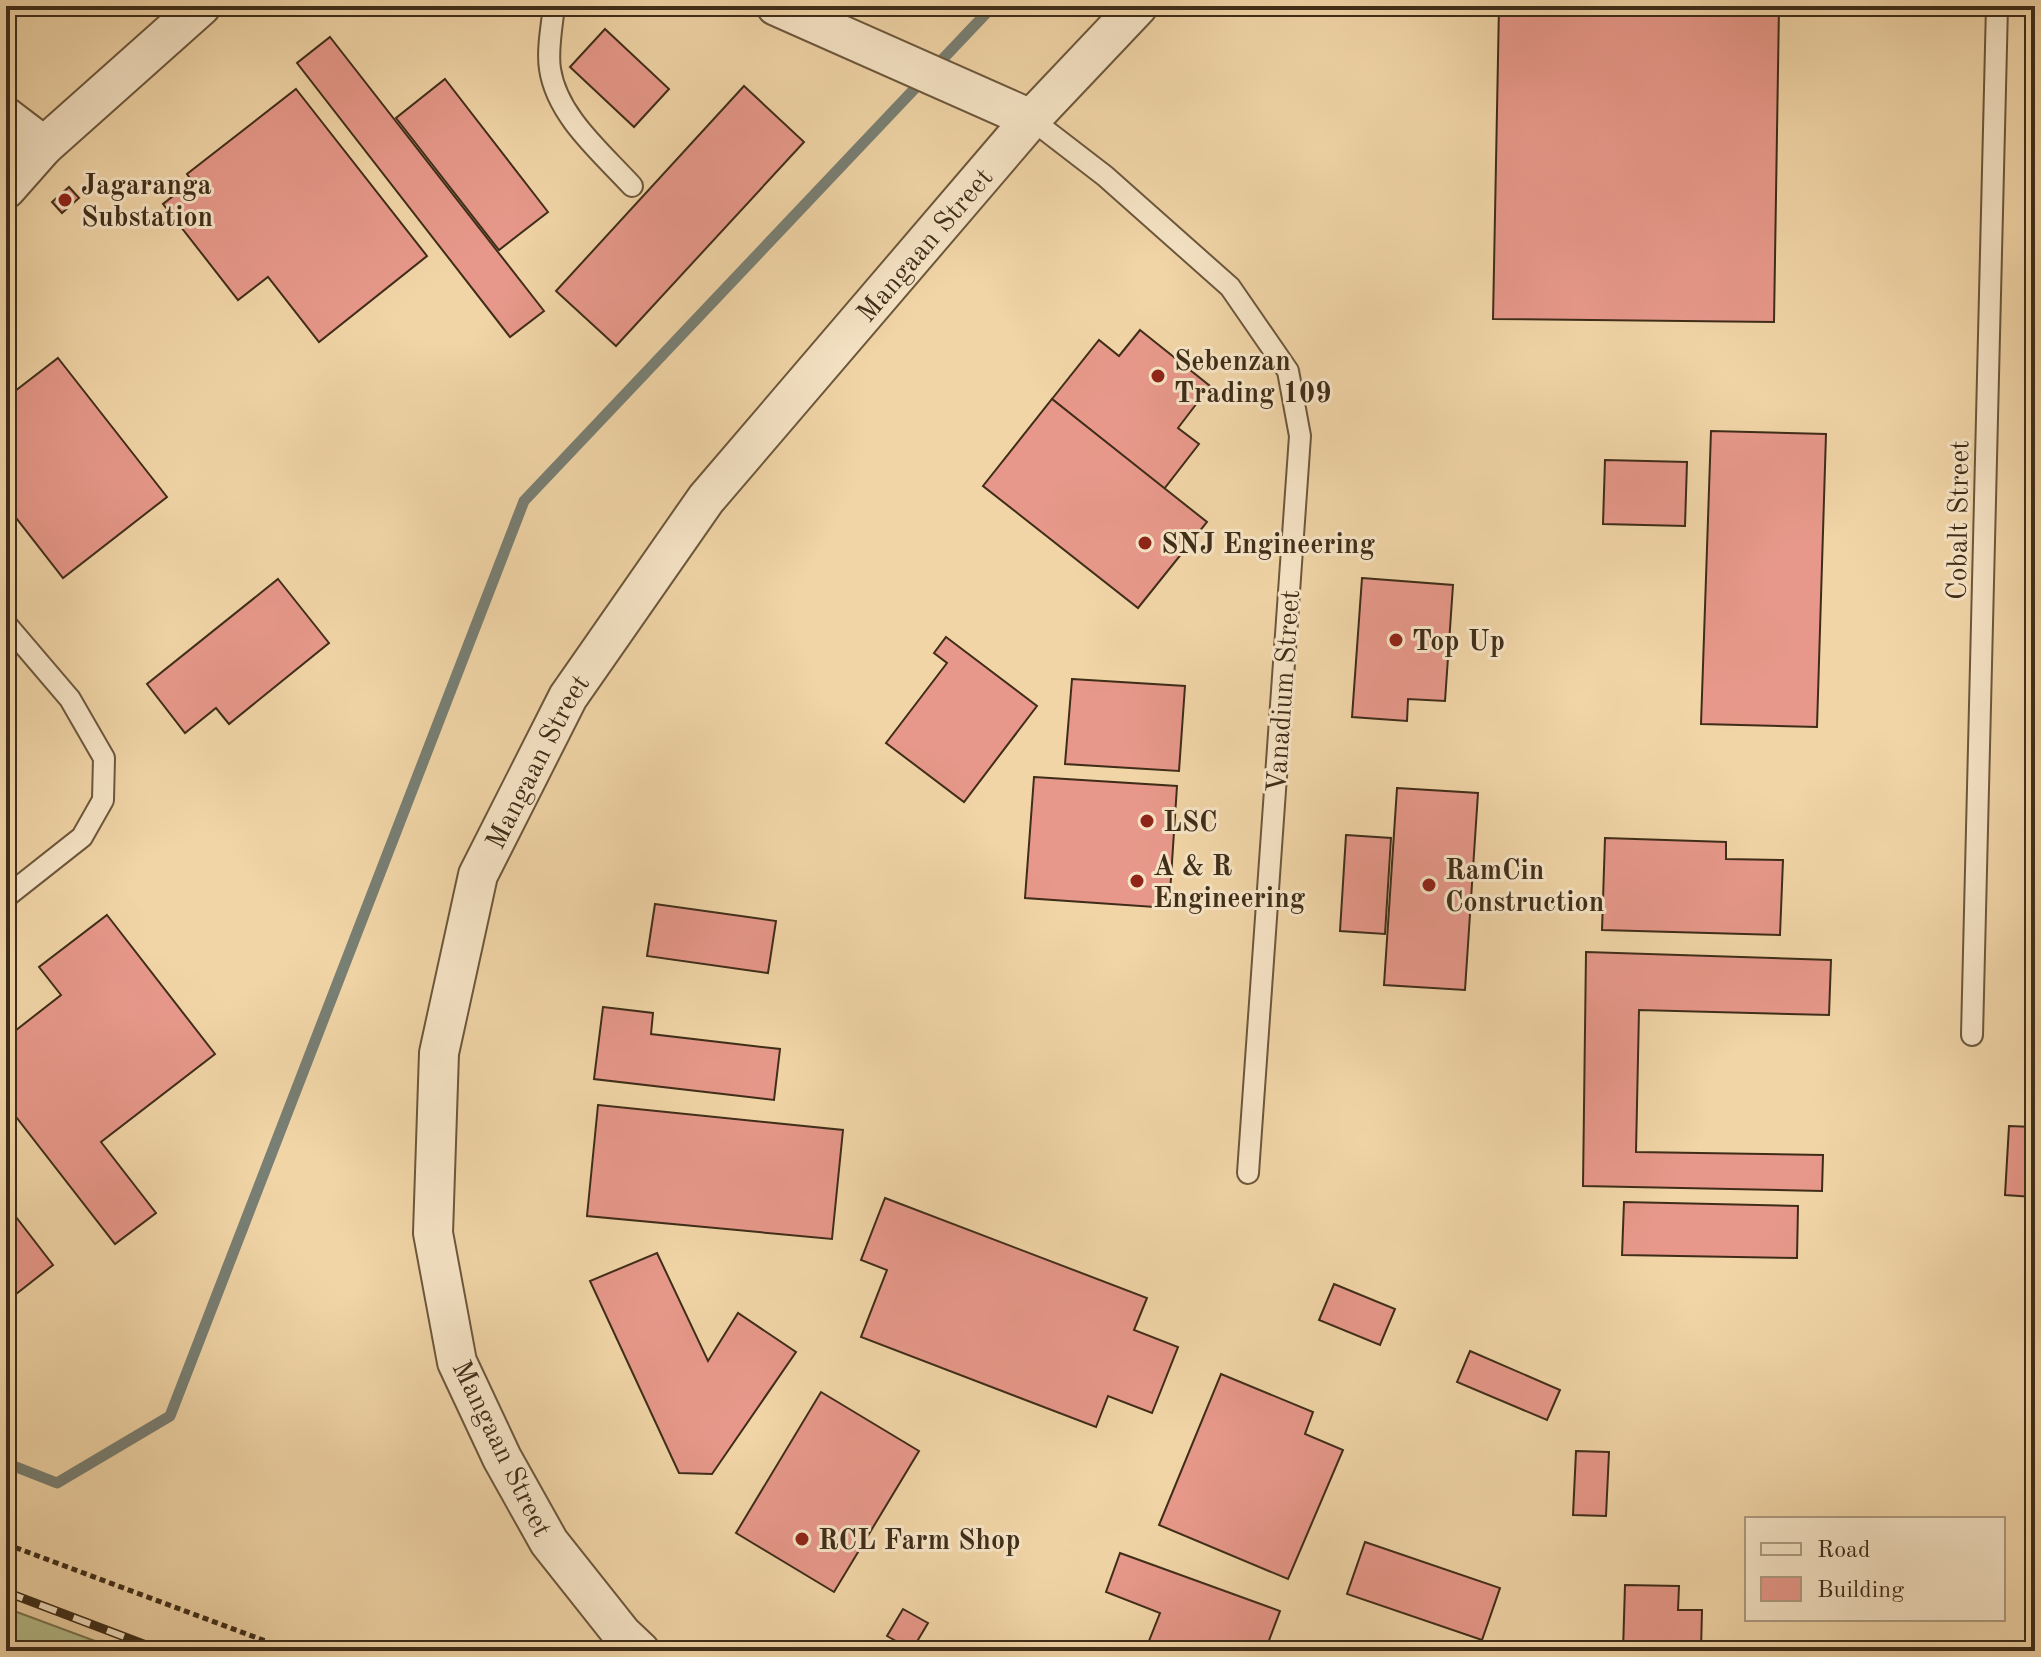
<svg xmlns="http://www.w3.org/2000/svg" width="2041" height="1657" font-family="'Old Standard TT',serif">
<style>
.green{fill:#b5be8b;stroke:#7a7652;stroke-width:2}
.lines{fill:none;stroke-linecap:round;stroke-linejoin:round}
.stream{stroke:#787f74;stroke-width:11}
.building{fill:#e7988a;stroke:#3f2d19;stroke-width:2}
.lane-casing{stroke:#6c573c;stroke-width:24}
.street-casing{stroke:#6c573c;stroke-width:42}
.path{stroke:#3f2d19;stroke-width:5;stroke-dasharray:6 4;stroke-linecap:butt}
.lane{stroke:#f6e4c6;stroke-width:20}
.street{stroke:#f6e4c6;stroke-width:38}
.rail-casing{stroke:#3f2d19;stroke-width:9}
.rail{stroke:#f6e4c6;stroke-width:6;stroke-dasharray:18;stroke-linecap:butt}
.poi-dot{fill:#8f2418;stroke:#f6e4c6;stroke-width:3}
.labels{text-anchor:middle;stroke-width:6;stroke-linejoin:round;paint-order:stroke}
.poi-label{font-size:28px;font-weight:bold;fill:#3f2d19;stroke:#f6e4c6;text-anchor:start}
.street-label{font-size:28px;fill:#3f2d19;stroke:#f6e4c6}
</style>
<rect width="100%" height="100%" fill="#f1d5a7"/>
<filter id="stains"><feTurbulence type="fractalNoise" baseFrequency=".0025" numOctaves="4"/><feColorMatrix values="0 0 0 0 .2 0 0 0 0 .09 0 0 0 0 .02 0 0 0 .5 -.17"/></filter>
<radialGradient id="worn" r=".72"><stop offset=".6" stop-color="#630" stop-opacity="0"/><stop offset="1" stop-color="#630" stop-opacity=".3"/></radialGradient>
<!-- green -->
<polygon class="green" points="6,1608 122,1651 6,1651"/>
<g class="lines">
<!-- stream -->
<polyline class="stream" points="6,1463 57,1483 170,1416 524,501 993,6"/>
</g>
<!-- building -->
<g class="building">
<polygon points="1499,6 1779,6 1774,322 1493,319"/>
<polygon points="605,29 669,89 634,127 570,67"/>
<polygon points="330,37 544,311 510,337 297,63"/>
<polygon points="445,79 548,212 499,250 396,118"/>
<polygon points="744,86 804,142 616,346 556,291"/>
<polygon points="296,89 427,256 319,342 268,277 238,300 163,204 192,181 187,174"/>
<polygon points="69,187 79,198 62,213 52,202"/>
<polygon points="1140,330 1210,386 1178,428 1199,444 1164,489 1052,399 1099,340 1119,356"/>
<polygon points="58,358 167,497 63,578 6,505 6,398"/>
<polygon points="1052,399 1207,522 1138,608 983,486"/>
<polygon points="1711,431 1826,434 1817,727 1701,724"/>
<polygon points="1605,460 1687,462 1685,526 1603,524"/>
<polygon points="1362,578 1453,585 1445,701 1408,699 1407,721 1352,717"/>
<polygon points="278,579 329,643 229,724 216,708 185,733 147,684"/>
<polygon points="946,637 1037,706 964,802 886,743 947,663 934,653"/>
<polygon points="1072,679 1185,686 1179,771 1065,764"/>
<polygon points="1034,777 1177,786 1169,908 1025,898"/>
<polygon points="1397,788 1478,793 1465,990 1384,985"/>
<polygon points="1346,835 1391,838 1385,934 1340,931"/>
<polygon points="1605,838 1726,842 1726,859 1783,860 1780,935 1602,930"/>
<polygon points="655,904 776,921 768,973 647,956"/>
<polygon points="107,915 215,1054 101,1142 156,1213 115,1244 6,1104 6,1038 61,995 39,967"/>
<polygon points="1586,952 1831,960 1829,1015 1639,1010 1636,1152 1823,1155 1822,1191 1583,1186"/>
<polygon points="603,1007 653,1013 651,1034 780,1049 774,1100 594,1079"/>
<polygon points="598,1105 843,1130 832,1239 587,1216"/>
<polygon points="2009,1126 2035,1127 2035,1197 2005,1195"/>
<polygon points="885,1198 1147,1298 1134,1330 1178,1347 1152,1413 1108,1396 1096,1427 861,1337 887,1270 861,1260"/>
<polygon points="1624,1202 1798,1206 1797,1258 1622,1255"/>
<polygon points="6,1204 53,1265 6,1302"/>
<polygon points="657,1253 708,1361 738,1313 796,1352 712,1474 679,1473 590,1281"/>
<polygon points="1334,1284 1395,1309 1380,1345 1319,1320"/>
<polygon points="1470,1351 1560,1390 1547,1420 1457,1382"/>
<polygon points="1221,1374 1313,1412 1305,1434 1343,1450 1288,1579 1159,1525"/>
<polygon points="821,1392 919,1451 834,1592 736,1533"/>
<polygon points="1576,1451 1609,1452 1606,1516 1573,1515"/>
<polygon points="1365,1542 1500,1588 1482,1640 1347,1594"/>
<polygon points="1120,1553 1280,1611 1265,1651 1145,1651 1160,1613 1106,1592"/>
<polygon points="1625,1585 1679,1586 1678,1610 1702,1610 1701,1651 1623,1651"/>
<polygon points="903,1609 928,1623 912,1650 887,1636"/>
</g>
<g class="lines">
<!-- lane casing -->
<g class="lane-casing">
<g id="lane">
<path d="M554 6C552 25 547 50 550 69 557 116 601 152 632 186"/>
<polyline points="1031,119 1105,176 1230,287 1288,371 1300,436 1248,1173"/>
<polyline points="6,624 70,699 104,758 103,800 82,837 6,897"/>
<polyline points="1972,1035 1997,6"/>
</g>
</g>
<!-- street casing -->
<g class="street-casing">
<g id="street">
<polyline points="776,6 1031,119"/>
<polyline points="6,117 44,146"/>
<polyline points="6,189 44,146 201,6"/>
<path id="s1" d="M640 1651 622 1634 549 1542 502 1458 457 1362 433 1233 439 1053 478 875 568 697 706 499 1031 119 1138 6"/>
</g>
</g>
<!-- path -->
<polyline class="path" points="6,1544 292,1651"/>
<!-- lane -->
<use href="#lane" class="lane"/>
<!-- street -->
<use href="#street" class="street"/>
<!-- rail casing -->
<g class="rail-casing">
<polyline id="rail" points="6,1592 162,1651"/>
</g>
<!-- rail -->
<use href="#rail" class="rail"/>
</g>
<!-- markers -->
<g class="poi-dot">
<circle cx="65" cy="200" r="8"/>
<circle cx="1158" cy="376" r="8"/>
<circle cx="1145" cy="543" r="8"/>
<circle cx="1396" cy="640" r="8"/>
<circle cx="1147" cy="821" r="8"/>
<circle cx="1137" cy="881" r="8"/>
<circle cx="1429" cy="885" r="8"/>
<circle cx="802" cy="1539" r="8"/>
</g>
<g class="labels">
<!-- poi labels -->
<g class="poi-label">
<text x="81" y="194">Jagaranga<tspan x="81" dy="32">Substation</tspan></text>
<text x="1174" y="370">Sebenzan<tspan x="1174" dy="32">Trading 109</tspan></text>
<text x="1161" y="553">SNJ Engineering</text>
<text x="1412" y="650">Top Up</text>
<text x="1163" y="831">LSC</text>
<text x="1153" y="875">A &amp; R<tspan x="1153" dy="32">Engineering</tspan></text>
<text x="1445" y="879">RamCin<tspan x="1445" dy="32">Construction</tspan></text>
<text x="818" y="1549">RCL Farm Shop</text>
</g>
<!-- street labels -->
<g class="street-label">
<text dy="10" stroke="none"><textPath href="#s1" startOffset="1614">Mangaan Street</textPath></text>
<text transform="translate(1957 520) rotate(-89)" y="10">Cobalt Street</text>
<text transform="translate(1282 691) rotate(-86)" y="10">Vanadium Street</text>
<text dy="10" stroke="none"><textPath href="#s1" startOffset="966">Mangaan Street</textPath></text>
<text transform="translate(503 1448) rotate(64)" y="10">Mangaan Street</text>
</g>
</g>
<!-- margin -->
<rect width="2041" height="1657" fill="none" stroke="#f1d5a7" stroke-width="32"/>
<rect x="8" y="8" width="2025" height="1641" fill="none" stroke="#3f2d19" stroke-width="4"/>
<rect x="16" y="16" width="2009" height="1625" fill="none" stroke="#3f2d19" stroke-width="2"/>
<!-- legend -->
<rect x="1745" y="1517" width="260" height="104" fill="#f6e4c6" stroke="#ad9b81" stroke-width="2"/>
<rect x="1761" y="1543" width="40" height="12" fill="#f6e4c6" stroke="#ad9b81" stroke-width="2"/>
<text x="1817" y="1557" font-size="24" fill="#3f2d19">Road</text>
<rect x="1761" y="1577" width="40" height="24" fill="#e7988a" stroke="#ad9b81" stroke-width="2"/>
<text x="1817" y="1597" font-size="24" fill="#3f2d19">Building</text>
<rect width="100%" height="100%" filter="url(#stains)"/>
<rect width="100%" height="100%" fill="url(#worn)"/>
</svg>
